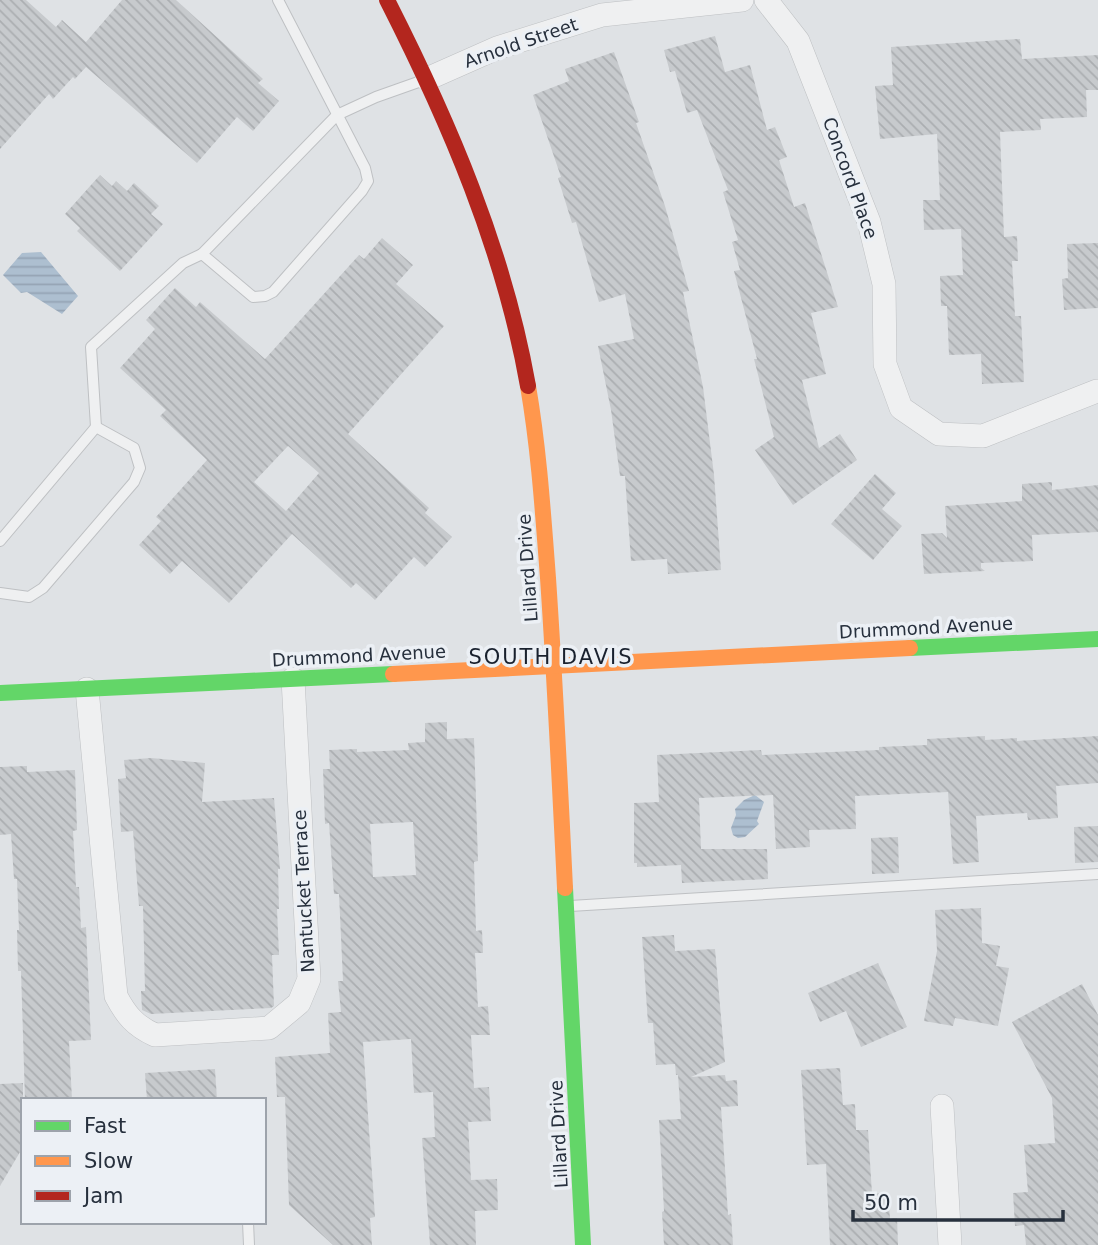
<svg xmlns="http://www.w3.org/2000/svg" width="1098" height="1245" font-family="'DejaVu Sans',sans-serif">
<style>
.water{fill:url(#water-rules)}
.building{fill:url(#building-back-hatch);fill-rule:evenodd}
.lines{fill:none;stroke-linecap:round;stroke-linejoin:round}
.lane-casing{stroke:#bec0c3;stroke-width:12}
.street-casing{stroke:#bec0c3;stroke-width:24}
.lane{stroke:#eff0f1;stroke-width:10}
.street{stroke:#eff0f1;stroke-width:23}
.fast{stroke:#63d668;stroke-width:16}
.slow{stroke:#ff974d;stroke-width:16}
.jam{stroke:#b3261e;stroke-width:16}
.labels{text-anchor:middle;stroke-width:7;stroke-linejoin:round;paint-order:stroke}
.street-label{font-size:18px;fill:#27303d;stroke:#ecf0f5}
.quarter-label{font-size:21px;letter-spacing:2px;fill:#19212e;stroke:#ecf0f5}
</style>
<defs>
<pattern id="water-rules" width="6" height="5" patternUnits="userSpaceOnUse" patternTransform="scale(1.75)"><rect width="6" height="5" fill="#adbfd0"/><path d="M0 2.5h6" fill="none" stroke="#95a4b4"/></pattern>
<pattern id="building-back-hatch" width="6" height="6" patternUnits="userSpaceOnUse" patternTransform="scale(1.75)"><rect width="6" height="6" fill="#c7cacd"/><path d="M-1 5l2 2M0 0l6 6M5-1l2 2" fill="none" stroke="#abaeb1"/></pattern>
</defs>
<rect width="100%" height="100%" fill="#dfe2e5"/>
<!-- water -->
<g class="water">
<polygon points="41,252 78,296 62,314 27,292 21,293 3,275 22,253"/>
<polygon points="755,795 764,802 757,821 759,824 745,837 738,838 733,835 731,828 736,815 735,809 744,800"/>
</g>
<!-- building -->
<g class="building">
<polygon points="0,0 26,0 56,27 62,20 86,42 122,0 176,0 263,79 258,83 279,101 253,131 237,117 197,163 86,67 75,79 73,77 53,99 49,94 0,149"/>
<polygon points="715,36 725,72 750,65 767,130 775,127 787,157 779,160 794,207 805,203 838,307 811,313 826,374 802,380 819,448 840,434 857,460 793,505 755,450 774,437 754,359 757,359 734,271 740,270 732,242 738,240 723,192 728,190 697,110 687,113 675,71 670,72 664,50"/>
<polygon points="1020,39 1022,59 1098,55 1098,90 1086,90 1087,117 1040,119 1041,130 1000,132 1004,237 1017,236 1018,261 1012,261 1015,316 1021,316 1024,382 982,384 981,354 949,355 947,306 941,306 940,276 963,275 961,229 924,230 923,200 940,200 937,134 880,139 875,86 893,85 891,47"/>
<polygon points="614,52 639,122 636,123 665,206 689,291 683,292 703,387 714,475 721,570 668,574 667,559 631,561 625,476 620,476 611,410 598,346 634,339 625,294 599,302 576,222 572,223 558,178 561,177 533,95 569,81 565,69"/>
<polygon points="100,175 112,186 116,181 127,191 134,183 159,206 151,214 163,224 120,271 77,231 80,228 65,214"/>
<path d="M382 238 413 265 396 284 444 326 348 434 429 508 425 513 452 537 425 567 414 557 375 600 356 583 351 588 292 534 229 603 182 561 170 574 139 545 161 521 156 517 207 460 160 416 166 410 120 368 155 329 146 320 175 288 196 307 200 302 265 359 359 255 364 259ZM288 446 319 473 286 511 254 482Z"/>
<polygon points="1098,243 1098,308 1064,310 1062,279 1068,278 1067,244"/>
<polygon points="875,474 896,493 882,509 902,526 873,560 831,524"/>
<polygon points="1052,482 1052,490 1098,485 1098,532 1032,535 1033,561 981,563 981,568 985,571 924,574 921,534 942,533 947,538 945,506 1022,501 1022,484"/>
<path d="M447 722V739L474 738 478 861 474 862 476 931 482 930 483 953H475L478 1007 488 1006 490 1035H471L474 1088 489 1087 491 1121 468 1122 471 1180 497 1179 498 1210 475 1211 476 1245H430L422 1138 435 1137 433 1092 414 1093 411 1039 363 1042 375 1217 370 1218 372 1245H333L289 1205 285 1097H277L275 1057 330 1053 328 1013 341 1012 338 981H343L339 894H334L329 823 325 824 323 769H330L329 750 357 749V752L409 750 408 743 425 742V723ZM413 822 416 875 373 877 370 824Z"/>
<polygon points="985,736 985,740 1017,738 1017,741 1098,736 1098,783 1056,786 1058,818 1028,820 1027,813 976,816 979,862 953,864 948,792 855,796 856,829 809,830 810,847 776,849 773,795 699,798 701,849 767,849 768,879 682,883 681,865 637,867 637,863 634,863 634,803 659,802 657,755 761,750 762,755 879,750 879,747 927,745 927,739"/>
<polygon points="151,758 205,763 202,802 274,798 280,869 278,869 279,909 277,909 279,955 272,955 274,1006 271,1008 151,1014 142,1010 141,991 145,991 143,906 139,906 133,831 121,832 118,779 126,778 124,760"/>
<polygon points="27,766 27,772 75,770 77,830 73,831 76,887 79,887 81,928 86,927 91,1040 69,1041 72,1100 25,1100 21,971 18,971 17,930 19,930 17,879 14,879 11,834 0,835 0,767"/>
<polygon points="1098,826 1098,862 1075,863 1074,827"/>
<polygon points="898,837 899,873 872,874 871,838"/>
<polygon points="981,908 982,943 1000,946 996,966 1009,968 998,1026 955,1018 953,1026 924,1021 937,951 935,910"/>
<polygon points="674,935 675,951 715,949 725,1062 691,1077 725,1075 726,1081 737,1080 738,1106 721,1107 728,1215 731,1214 733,1245 664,1245 662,1212 664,1211 659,1120 681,1119 678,1075 676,1075 675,1064 656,1065 653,1023 648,1023 642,937"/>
<polygon points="878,963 907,1027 861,1047 846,1011 820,1022 808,993"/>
<polygon points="1082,984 1098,1015 1098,1245 1026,1245 1024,1225 1015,1226 1013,1193 1028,1192 1024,1145 1055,1143 1052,1098 1012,1022"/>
<polygon points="840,1068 843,1105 855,1104 856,1130 868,1130 872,1194 888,1193 890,1219 897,1218 898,1245 830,1245 826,1164 807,1165 801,1070"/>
<polygon points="215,1069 217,1100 147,1100 145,1073"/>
<polygon points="23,1083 23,1147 0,1186 0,1084"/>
</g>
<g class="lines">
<!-- lane casing -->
<g class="lane-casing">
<g id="lane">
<polyline points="202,254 337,115 376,97 424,80"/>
<polyline points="96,427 91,347 183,263 202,254 253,297 265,296 273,292 362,191 368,181 365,168 278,0"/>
<polyline points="0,541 96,427 134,448 140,468 134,482 43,588 29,597 0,593"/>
<polyline points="570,906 1098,874"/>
<polyline points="248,1222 249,1245"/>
</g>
</g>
<!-- street casing -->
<g class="street-casing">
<g id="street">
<polyline points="766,0 798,41 869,222 884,284 885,364 901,408 939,434 983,436 1097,391"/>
<polyline points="427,79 497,48 602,15 742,0"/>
<path d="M87 689 116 996C126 1015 135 1026 155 1035L269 1028 299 1003 309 979 293 679"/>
<polyline points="942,1106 950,1245"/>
</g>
</g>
<!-- lane -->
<use href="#lane" class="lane"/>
<!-- street -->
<use href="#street" class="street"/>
<!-- fast -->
<g class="fast">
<polyline points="910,648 1098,639"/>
<polyline points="0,693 393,674"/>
<polyline points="565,888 583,1245"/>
</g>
<!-- slow -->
<g class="slow">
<path d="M528 386C539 450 543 513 548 578 555 681 560 785 565 888"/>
<polyline points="393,674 910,648"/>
</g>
<!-- jam -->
<path class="jam" d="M387 0C449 122 504 250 528 386"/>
</g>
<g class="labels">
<!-- street labels -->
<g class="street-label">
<text transform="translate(521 43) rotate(-19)" y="6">Arnold Street</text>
<text transform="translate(850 178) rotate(70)" y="6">Concord Place</text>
<text transform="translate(528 568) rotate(-94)" y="6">Lillard Drive</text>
<text transform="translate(926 628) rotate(-3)" y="6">Drummond Avenue</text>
<text transform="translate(359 656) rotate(-3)" y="6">Drummond Avenue</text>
<text transform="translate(304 891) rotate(-93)" y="6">Nantucket Terrace</text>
<text transform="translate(559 1134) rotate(-93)" y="6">Lillard Drive</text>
</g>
<!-- quarter labels -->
<g class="quarter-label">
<text x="551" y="664">SOUTH DAVIS</text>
</g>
</g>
<!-- legend -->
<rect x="21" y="1098" width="245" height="126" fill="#ecf0f5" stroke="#9da3ab" stroke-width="2"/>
<rect x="35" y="1121" width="35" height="10" fill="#63d668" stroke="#9da3ab" stroke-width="2"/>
<text x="84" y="1133" font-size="21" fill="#27303d">Fast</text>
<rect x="35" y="1156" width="35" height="10" fill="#ff974d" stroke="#9da3ab" stroke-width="2"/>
<text x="84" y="1168" font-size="21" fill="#27303d">Slow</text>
<rect x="35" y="1191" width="35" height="10" fill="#b3261e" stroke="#9da3ab" stroke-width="2"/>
<text x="84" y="1203" font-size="21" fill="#27303d">Jam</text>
<!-- scale -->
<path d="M853 1210v10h210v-10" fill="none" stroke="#27303d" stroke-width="3.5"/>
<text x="864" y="1210" font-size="21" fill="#27303d" stroke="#ecf0f5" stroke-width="5" paint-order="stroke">50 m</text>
</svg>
